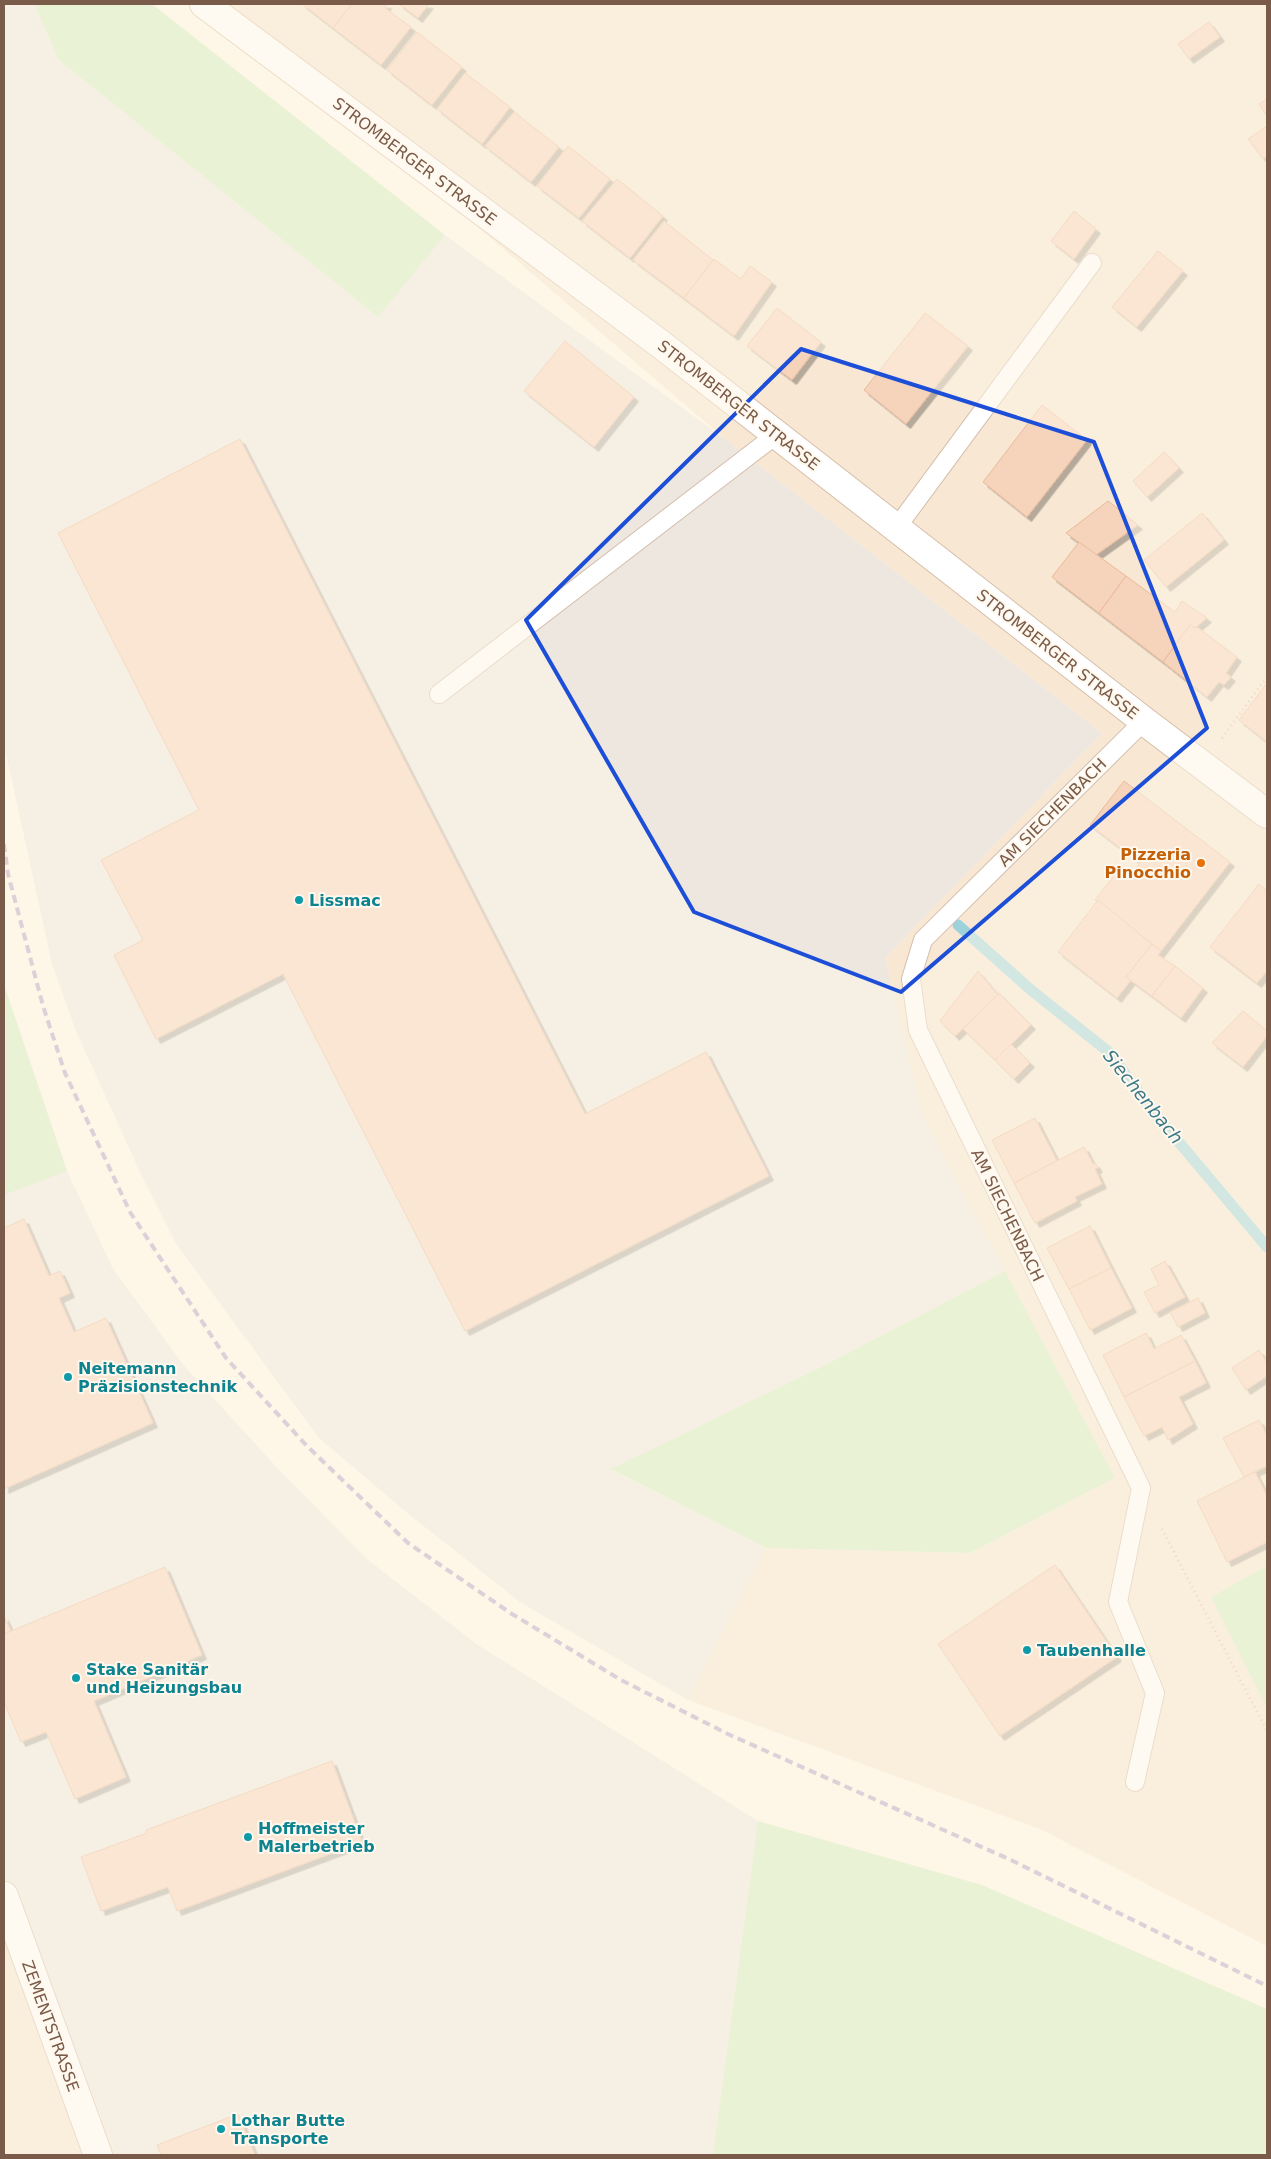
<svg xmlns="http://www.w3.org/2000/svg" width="1271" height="2159" font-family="'DejaVu Sans',sans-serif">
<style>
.residential{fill:#f7e7d3}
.industrial{fill:#eee7e0}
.green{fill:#d3edc2}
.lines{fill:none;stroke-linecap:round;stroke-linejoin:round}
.stream{stroke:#9dd2dd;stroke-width:11}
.building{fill:#f6d3bb;stroke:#eaba9a;filter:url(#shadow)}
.lane-casing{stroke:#d4bead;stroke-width:20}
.secondary-casing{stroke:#d7bfaa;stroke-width:30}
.path{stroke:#dcb69d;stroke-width:3;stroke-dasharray:1 4;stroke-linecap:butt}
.lane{stroke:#fff;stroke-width:18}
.secondary{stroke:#fff;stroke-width:28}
.rail{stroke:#b8a2ca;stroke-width:4;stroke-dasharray:8 5;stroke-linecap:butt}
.marked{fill:none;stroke:#1d4ed8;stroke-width:4;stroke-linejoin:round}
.food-dot{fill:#e8710a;stroke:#fff8ee;stroke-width:2}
.culture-dot{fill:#0f9aa8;stroke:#fff8ee;stroke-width:2}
.labels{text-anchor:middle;stroke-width:4;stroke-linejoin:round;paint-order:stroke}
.street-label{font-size:16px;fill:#7a5a48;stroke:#fff8ee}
.food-label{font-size:16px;font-weight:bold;fill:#c56008;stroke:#fff8ee;text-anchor:end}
.culture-label{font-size:16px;font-weight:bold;fill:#0d838f;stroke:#fff8ee;text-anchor:start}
.water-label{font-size:18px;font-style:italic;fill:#3c7a88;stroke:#fff8ee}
</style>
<defs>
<filter id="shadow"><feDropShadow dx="4.5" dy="4.5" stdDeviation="0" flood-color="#0004"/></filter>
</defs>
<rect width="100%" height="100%" fill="#fef5e6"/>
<!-- residential -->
<g class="residential">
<polygon points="218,4 1267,4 1267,1946 1040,1829 688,1700 766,1548 970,1553 1115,1478 923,1118 885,958 1102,733 725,439"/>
<polygon points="4,1871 116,2155 4,2155"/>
</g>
<!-- industrial -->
<g class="industrial">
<polygon points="4,4 34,4 59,60 377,316 445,235 725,439 1102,733 885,958 923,1118 1005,1271 823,1366 612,1470 766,1548 688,1700 520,1602 411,1516 319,1438 177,1245 140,1172 76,1031 52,964 4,744"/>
<polygon points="4,985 67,1171 113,1269 185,1367 280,1471 368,1560 475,1643 758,1821 713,2155 116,2155 4,1871"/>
</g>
<!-- green -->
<g class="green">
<polygon points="34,4 152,4 445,235 378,317 59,60"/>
<polygon points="4,985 67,1171 4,1195"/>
<polygon points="1005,1271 1115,1478 970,1553 766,1548 611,1469 823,1366"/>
<polygon points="1267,1566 1267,1708 1211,1597"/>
<polygon points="758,1821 982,1885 1267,2009 1267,2155 713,2155"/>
</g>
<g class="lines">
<!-- stream -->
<polyline class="stream" points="958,925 1031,990 1110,1053 1151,1109 1267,1247"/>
</g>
<!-- building -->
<g class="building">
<polygon points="302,4 352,4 333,28"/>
<polygon points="352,4 387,4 385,8 411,27 381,65 333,28"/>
<polygon points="399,4 429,4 418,18"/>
<polygon points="1209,22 1220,37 1189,59 1178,44"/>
<polygon points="417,32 462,67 432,105 387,70"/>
<polygon points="465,73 510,107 482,144 437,109"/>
<polygon points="1267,99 1267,116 1259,104"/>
<polygon points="514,112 559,147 531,182 485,146"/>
<polygon points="1267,126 1267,156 1263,159 1248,139"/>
<polygon points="568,146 610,179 579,218 537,186"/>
<polygon points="617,179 663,216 630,258 582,221"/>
<polygon points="1074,211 1096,229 1074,259 1051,241"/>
<polygon points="664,221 713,260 684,298 633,260"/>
<polygon points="1158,251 1183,271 1137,327 1112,307"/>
<polygon points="714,259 741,279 750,266 772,282 734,336 684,298"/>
<polygon points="777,308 821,342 792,380 747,346"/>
<polygon points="925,313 968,346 906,424 864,390"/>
<polygon points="565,341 634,397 594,447 524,391"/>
<polygon points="1042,405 1087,440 1027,517 983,482"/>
<polygon points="240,439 585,1114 706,1052 769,1176 465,1331 283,974 156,1039 114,955 143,940 101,860 199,810 58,533"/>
<polygon points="1164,452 1179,468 1147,497 1133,481"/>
<polygon points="1108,501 1138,525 1096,555 1066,533"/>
<polygon points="1202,513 1224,540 1166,587 1144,560"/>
<polygon points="1079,542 1126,576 1099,613 1052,577"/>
<polygon points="1126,576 1175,612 1182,601 1207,618 1195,628 1190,625 1163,662 1099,613"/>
<polygon points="1190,625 1195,628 1197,627 1237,657 1226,673 1231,677 1224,685 1219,682 1207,697 1163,662"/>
<polygon points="1267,683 1267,742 1239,720"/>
<polygon points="1124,781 1230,862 1161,951 1095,900 1119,869 1129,877 1140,863 1090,825"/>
<polygon points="1259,884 1267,891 1267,971 1257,983 1210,947"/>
<polygon points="1098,900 1152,944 1126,977 1131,980 1117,998 1058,952"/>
<polygon points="1152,944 1161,951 1158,955 1175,966 1152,996 1126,977"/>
<polygon points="1175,966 1203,988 1181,1018 1152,996"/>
<polygon points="978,971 998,995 955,1036 940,1021"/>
<polygon points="999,993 1031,1025 995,1060 963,1029"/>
<polygon points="1243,1011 1267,1031 1267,1036 1243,1067 1212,1043"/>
<polygon points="1011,1044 1030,1063 1014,1079 995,1060"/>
<polygon points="1035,1118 1057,1161 1014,1183 992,1140"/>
<polygon points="1084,1147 1093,1164 1095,1163 1098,1168 1095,1169 1102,1184 1075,1197 1077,1201 1035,1223 1014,1183"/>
<polygon points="24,1219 49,1276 60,1271 70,1293 59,1298 74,1332 106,1318 153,1423 4,1489 4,1228"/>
<polygon points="1090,1226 1111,1268 1069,1289 1047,1248"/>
<polygon points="1165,1261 1185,1297 1155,1313 1144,1292 1159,1285 1151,1269"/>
<polygon points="1111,1268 1132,1308 1090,1330 1069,1289"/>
<polygon points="1198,1298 1205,1313 1178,1327 1170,1312"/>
<polygon points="1146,1333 1154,1349 1181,1335 1195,1361 1124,1397 1103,1355"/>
<polygon points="1259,1350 1267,1363 1267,1376 1246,1390 1232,1368"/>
<polygon points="1195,1361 1206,1383 1179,1397 1193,1424 1168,1440 1162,1427 1144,1436 1124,1397"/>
<polygon points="1259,1420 1267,1436 1267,1466 1244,1477 1223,1438"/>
<polygon points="1255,1472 1267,1496 1267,1542 1227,1562 1197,1501"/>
<polygon points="1055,1565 1117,1657 1000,1736 938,1644"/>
<polygon points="165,1567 202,1655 94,1701 126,1777 75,1799 46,1732 21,1742 4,1702 4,1634"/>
<polygon points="4,1616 11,1631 4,1634"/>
<polygon points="332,1761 362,1842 177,1911 168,1887 101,1911 81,1857 147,1833 146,1830"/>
<polygon points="238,2114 255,2155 161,2155 157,2145"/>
</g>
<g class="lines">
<!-- lane casing -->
<g class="lane-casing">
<g id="lane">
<polyline points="897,527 1092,263"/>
<polyline points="439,694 777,434"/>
<polyline points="1135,1782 1155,1693 1118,1602 1141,1488 918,1030 911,979 923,940 1144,721"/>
</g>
</g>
<!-- secondary casing -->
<g class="secondary-casing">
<g id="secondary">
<polyline points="204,4 659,343 1144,721 1267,814"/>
<polyline points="4,1896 98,2155"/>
</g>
</g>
<!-- path -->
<g class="path">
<polyline points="1222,738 1267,677"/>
<polyline points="1162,1529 1267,1731"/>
</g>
<!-- lane -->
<use href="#lane" class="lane"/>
<!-- secondary -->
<use href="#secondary" class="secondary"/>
<!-- rail -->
<polyline class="rail" points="4,844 8,874 43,1006 65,1073 130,1212 226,1358 307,1446 408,1543 512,1614 621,1680 730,1735 1011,1860 1267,1986"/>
</g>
<!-- marked area -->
<path d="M0 0H1271V2159H0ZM801 349 1094 442 1207 728 901 992 694 912 526 620Z" fill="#fef5e6" fill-opacity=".55" fill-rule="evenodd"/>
<path class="marked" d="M801 349 1094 442 1207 728 901 992 694 912 526 620Z"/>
<!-- markers -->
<circle class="food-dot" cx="1201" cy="863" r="5"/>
<g class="culture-dot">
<circle cx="299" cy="900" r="5"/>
<circle cx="68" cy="1377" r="5"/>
<circle cx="1027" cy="1650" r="5"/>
<circle cx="76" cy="1678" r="5"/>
<circle cx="248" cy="1837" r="5"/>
<circle cx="221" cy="2129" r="5"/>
</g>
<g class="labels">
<!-- street labels -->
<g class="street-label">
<text transform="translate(415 161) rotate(37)" y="6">STROMBERGER STRASSE</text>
<text transform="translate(739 405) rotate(38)" y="6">STROMBERGER STRASSE</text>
<text transform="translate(1058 654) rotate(38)" y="6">STROMBERGER STRASSE</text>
<text transform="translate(1052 812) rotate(-45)" y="6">AM SIECHENBACH</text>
<text transform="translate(1008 1215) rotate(64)" y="6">AM SIECHENBACH</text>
<text transform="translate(51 2026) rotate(70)" y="6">ZEMENTSTRASSE</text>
</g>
<!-- food labels -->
<g class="food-label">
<text x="1191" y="860">Pizzeria<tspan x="1191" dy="18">Pinocchio</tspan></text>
</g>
<!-- culture labels -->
<g class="culture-label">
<text x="309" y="906">Lissmac</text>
<text x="78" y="1374">Neitemann<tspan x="78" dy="18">Präzisionstechnik</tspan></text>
<text x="1037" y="1656">Taubenhalle</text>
<text x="86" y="1675">Stake Sanitär<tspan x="86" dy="18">und Heizungsbau</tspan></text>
<text x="258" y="1834">Hoffmeister<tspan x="258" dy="18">Malerbetrieb</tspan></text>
<text x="231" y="2126">Lothar Butte<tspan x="231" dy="18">Transporte</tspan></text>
</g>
<!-- water labels -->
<g class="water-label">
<text transform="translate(1143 1097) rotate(51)" y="6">Siechenbach</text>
</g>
</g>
<!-- border -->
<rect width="1271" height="2159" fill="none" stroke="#7a5a48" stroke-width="10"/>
</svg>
